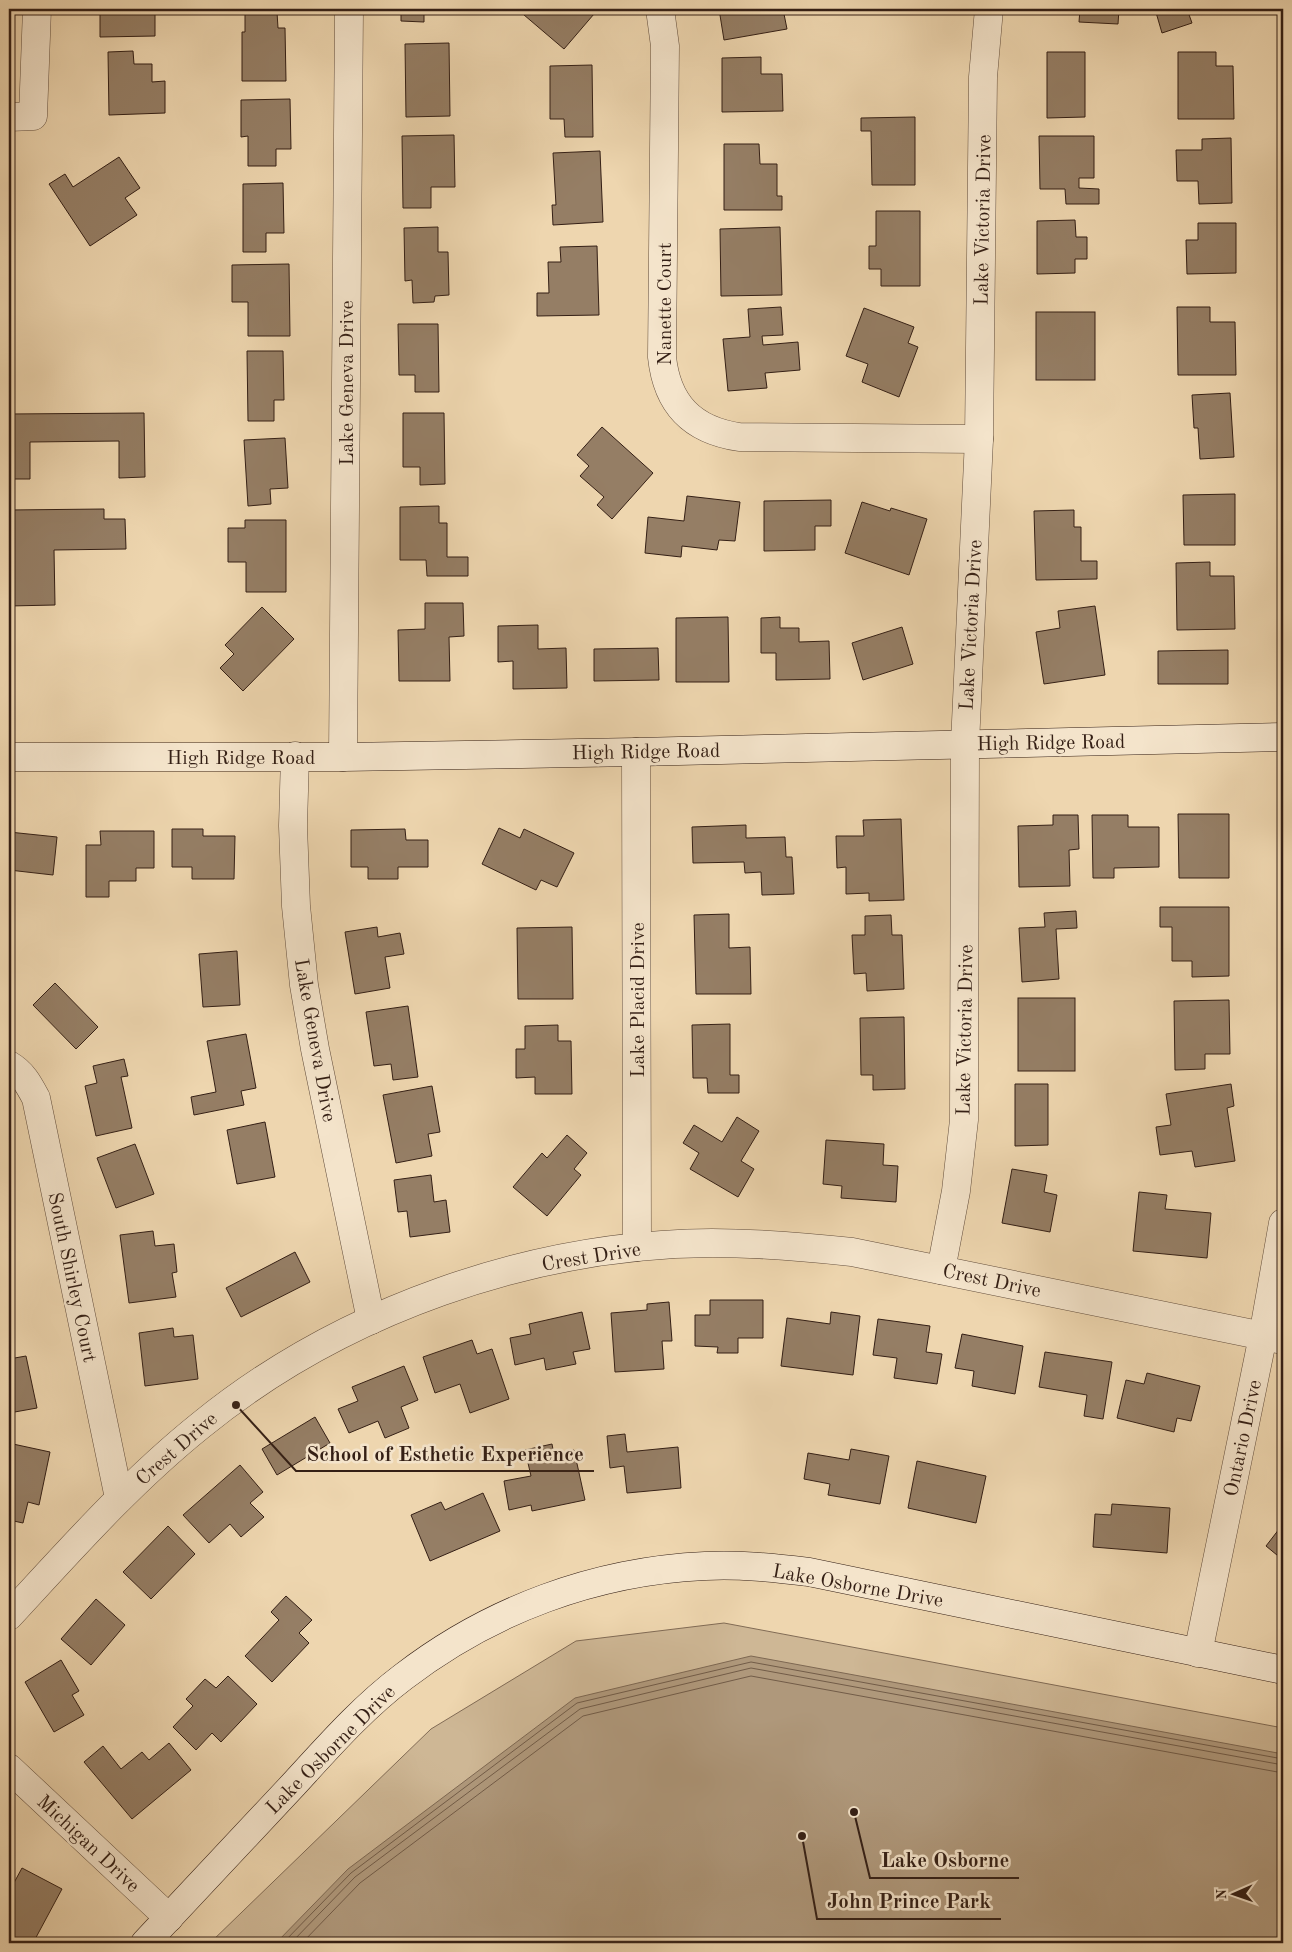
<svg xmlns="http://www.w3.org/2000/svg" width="1292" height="1952" font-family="'Old Standard TT',serif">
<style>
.green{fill:#ceb795;stroke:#816b55}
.water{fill:#af987b;stroke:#7e6852}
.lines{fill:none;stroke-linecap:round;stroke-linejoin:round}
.shore{stroke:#725c48;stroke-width:1}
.building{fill:#957e65;stroke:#341f15}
.street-casing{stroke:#624d3c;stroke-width:29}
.secondary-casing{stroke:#341f15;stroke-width:29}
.street{stroke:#f4e4cb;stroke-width:28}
.secondary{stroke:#f4e4cb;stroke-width:28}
.labels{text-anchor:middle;stroke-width:5;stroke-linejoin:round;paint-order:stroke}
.street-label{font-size:20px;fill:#341f15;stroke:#f4e4cb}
.leader{fill:none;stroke:#341f15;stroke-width:2}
.callout-dot{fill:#341f15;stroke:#f4e4cb;stroke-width:2}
.callout-label{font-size:21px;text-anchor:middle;font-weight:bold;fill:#341f15;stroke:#f4e4cb;stroke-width:5;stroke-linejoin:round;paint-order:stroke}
</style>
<rect width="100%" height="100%" fill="#eed6af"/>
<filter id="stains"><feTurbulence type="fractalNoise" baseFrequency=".004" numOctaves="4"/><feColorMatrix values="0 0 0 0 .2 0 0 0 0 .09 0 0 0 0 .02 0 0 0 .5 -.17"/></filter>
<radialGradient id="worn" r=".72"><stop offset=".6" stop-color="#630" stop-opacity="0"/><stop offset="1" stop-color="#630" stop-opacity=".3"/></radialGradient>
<!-- green -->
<polygon class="green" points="724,1623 1283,1728 1283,1943 210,1943 431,1729 576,1641"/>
<!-- water -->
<polygon class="water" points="751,1656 1283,1754 1283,1943 276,1943 348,1869 575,1698"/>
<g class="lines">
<!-- shore -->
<g class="shore">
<polyline points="283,1943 351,1873 577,1703 751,1662 1283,1759"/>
<polyline points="291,1943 355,1877 580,1709 751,1668 1283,1765"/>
<polyline points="302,1943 360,1883 583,1716 751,1676 1283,1773"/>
</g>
</g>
<!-- building -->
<g class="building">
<polygon points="100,9 155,9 155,36 100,37"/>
<polygon points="401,9 424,9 424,22 401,21"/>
<polygon points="517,9 587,9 594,14 564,49"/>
<polygon points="719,9 759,9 759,13 783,9 787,29 724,40"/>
<polygon points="1080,9 1119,9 1118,24 1079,22"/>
<polygon points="1155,9 1187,9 1192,23 1162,33"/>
<polygon points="245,12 277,12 278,28 285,28 286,81 242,81 242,32 245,32"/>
<polygon points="449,43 450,116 406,117 405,44"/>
<polygon points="133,51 134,64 152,64 152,82 165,81 165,113 109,115 108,52"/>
<polygon points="1047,52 1085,52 1085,117 1047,118"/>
<polygon points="1178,52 1216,52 1216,66 1233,66 1234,119 1178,119"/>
<polygon points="761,57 761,74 782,74 783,111 722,112 722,58"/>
<polygon points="592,65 593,137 565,137 564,119 550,119 550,66"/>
<polygon points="290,99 291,149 276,149 276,166 248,166 248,136 241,137 241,100"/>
<polygon points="915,117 915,185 872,185 871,131 861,131 861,118"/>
<polygon points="454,135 455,187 431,187 431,208 403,208 402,136"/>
<polygon points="1039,136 1094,136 1094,178 1079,178 1079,188 1099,189 1099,204 1066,204 1065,189 1040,189"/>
<polygon points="1231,138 1232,203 1199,204 1198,181 1177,181 1176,150 1202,150 1202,139"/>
<polygon points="724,144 759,144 760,164 777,164 777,196 782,196 782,210 724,210"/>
<polygon points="600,151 603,222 553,225 552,205 556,205 553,153"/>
<polygon points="119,157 140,188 125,198 137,215 90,246 49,184 65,174 73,187"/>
<polygon points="283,183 284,233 266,233 266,252 243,252 243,184"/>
<polygon points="876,211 920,211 920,286 881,286 881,269 869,269 869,246 876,246"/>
<polygon points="1075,220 1076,237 1087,237 1087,259 1075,259 1075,273 1037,274 1037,221"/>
<polygon points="1198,223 1236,223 1236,273 1187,274 1186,240 1198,240"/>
<polygon points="438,227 438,252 448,252 449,295 435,296 434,302 413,303 412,280 405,281 404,228"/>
<polygon points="780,227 782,295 721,296 720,229"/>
<polygon points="597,246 599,315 537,316 537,293 549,293 548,262 561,262 560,247"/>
<polygon points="289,264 290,336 248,336 248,302 232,302 232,265"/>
<polygon points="781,307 783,335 762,336 763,345 798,342 800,370 765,373 767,388 728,391 723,339 750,337 748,309"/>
<polygon points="1177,307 1210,307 1210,322 1235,322 1236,375 1178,375"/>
<polygon points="864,308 914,327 908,343 918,347 899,397 862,382 868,364 846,356"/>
<rect x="1036" y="312" width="59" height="68"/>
<polygon points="398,324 438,324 439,392 415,392 415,375 399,375"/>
<polygon points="247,351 283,351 284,400 274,400 274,421 248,421"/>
<polygon points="1230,393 1234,457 1200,459 1198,428 1194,428 1192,395"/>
<polygon points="144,413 145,477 119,478 119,441 30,442 30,479 9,479 9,414"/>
<polygon points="403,413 444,413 445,484 420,485 420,467 403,467"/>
<polygon points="602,427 653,473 612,519 597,505 604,497 580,476 589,466 577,455"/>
<polygon points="285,438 288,488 270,489 271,504 248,506 244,440"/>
<polygon points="1235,494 1235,545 1184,545 1183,495"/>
<polygon points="687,496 740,502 735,541 719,540 717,550 682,546 681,557 645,553 648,517 684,521"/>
<polygon points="831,500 831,526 815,526 815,550 764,551 764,501"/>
<polygon points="862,502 890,511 891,508 927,519 909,575 845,553"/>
<polygon points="439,506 439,523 447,523 447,557 468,557 468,576 427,576 426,560 400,560 400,507"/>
<polygon points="104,509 104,519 125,519 126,549 54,550 55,605 9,606 9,510"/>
<polygon points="1074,510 1074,527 1081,527 1081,561 1097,561 1097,579 1036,580 1034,511"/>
<polygon points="245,520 286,520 286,592 246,592 246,562 228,562 228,528 245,528"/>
<polygon points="1210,562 1210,576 1234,576 1235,629 1177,630 1176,563"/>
<polygon points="425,603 463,603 464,636 449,637 450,681 399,681 398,630 425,629"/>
<polygon points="1095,606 1105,675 1044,684 1036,632 1060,628 1058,611"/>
<polygon points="262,607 294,639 243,691 220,668 234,654 225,645"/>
<polygon points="728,617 729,682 676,682 676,618"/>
<polygon points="780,617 780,628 799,628 799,642 829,641 830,679 776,680 776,653 761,653 761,618"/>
<polygon points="538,625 538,649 566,648 567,688 513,689 513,661 498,662 498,626"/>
<polygon points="902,627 913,664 863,680 852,643"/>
<polygon points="658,648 659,680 594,681 594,649"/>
<polygon points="1228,650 1228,684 1158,684 1158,651"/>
<polygon points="1178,814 1229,814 1229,878 1179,878"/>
<polygon points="1053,815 1078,815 1079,849 1069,850 1070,886 1019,887 1018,826 1053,825"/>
<polygon points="1092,815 1128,815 1128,827 1159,827 1159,867 1114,868 1114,878 1093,878"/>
<polygon points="901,819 904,900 869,901 869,893 846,894 846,867 837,868 836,836 864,836 863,820"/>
<polygon points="746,825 746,838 785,837 786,857 792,857 794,894 762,895 761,872 745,873 744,862 693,863 692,827"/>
<polygon points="499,828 520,838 524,829 574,853 557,887 541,880 536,890 482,864"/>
<polygon points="172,829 203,829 203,836 235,836 234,879 192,879 192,867 172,867"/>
<polygon points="405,829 406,840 428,840 428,867 398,867 398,879 368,879 368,867 351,867 351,830"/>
<polygon points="100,831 154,831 154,868 136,868 136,881 109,881 109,897 86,897 86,845 101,845"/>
<polygon points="9,832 57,837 53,875 9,870"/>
<polygon points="1160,907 1229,907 1229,976 1192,977 1192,961 1172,961 1172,927 1160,927"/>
<polygon points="1076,911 1077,928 1056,929 1059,979 1022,982 1019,928 1045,927 1044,913"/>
<polygon points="729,914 729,948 750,947 751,994 696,994 694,915"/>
<polygon points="891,915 892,935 902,935 904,989 867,991 866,973 854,974 852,935 865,935 865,916"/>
<polygon points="377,927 378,937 400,933 404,954 385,957 390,988 355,994 345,932"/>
<polygon points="572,927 573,999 518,999 517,928"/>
<polygon points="237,951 240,1005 203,1007 199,954"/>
<polygon points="9,970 14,970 11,1008 9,1007"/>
<polygon points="55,983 98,1027 76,1049 33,1005"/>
<rect x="1018" y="998" width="57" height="73"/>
<polygon points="1229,1000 1230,1054 1205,1054 1205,1069 1175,1070 1174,1001"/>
<polygon points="408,1006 418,1077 393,1080 391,1064 374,1066 366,1012"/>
<polygon points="904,1017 905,1089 873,1090 873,1075 861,1075 860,1018"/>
<polygon points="730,1024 730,1075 739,1075 739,1093 708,1093 707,1078 693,1078 692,1025"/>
<polygon points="558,1025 558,1041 571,1041 572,1094 535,1094 535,1077 516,1078 516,1049 525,1049 525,1026"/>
<polygon points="246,1034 256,1088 241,1091 244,1105 194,1115 191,1097 216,1092 207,1041"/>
<polygon points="124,1059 128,1076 121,1077 132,1128 96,1136 85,1086 97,1083 93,1066"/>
<polygon points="1015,1084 1048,1084 1048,1145 1015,1146"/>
<polygon points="1231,1084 1234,1106 1227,1108 1235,1161 1195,1167 1192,1151 1160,1155 1156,1127 1171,1125 1166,1094"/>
<polygon points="432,1086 440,1132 428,1134 432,1156 396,1163 383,1095"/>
<polygon points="737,1117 759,1131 741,1161 754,1169 738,1197 690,1169 699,1153 683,1143 694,1125 722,1142"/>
<polygon points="265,1122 275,1177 237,1184 227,1130"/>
<polygon points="567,1135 587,1153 574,1169 581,1175 547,1216 513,1187 542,1153 547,1158"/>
<polygon points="826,1140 884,1144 883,1165 898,1166 896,1202 841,1198 842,1186 823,1184"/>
<polygon points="135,1144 154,1194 116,1208 97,1158"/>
<polygon points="1012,1169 1047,1175 1044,1192 1057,1195 1050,1232 1002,1223"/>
<polygon points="431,1175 434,1202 446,1200 450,1232 410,1237 407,1211 398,1212 394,1180"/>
<polygon points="1139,1192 1167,1195 1165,1209 1211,1213 1207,1258 1133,1251"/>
<polygon points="153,1231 155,1246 174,1244 177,1272 172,1273 176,1297 129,1303 120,1235"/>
<polygon points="295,1252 310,1282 241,1317 226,1288"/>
<polygon points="710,1300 763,1300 763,1338 738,1338 738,1353 717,1353 718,1347 695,1346 695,1315 710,1315"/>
<polygon points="669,1302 672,1341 662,1341 664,1369 615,1372 611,1313 647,1310 647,1304"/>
<polygon points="582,1312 590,1349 573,1352 576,1364 546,1370 544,1358 515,1365 510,1338 531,1334 529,1324"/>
<polygon points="831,1312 860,1316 853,1375 781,1366 787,1318 830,1324"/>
<polygon points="878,1319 930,1326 926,1352 942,1354 937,1384 894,1378 897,1358 873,1355"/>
<polygon points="173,1328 174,1337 193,1335 198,1379 145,1386 139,1333"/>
<polygon points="962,1334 1023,1346 1015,1394 972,1386 974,1371 955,1368"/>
<polygon points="472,1340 477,1354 492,1349 509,1399 470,1413 460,1384 435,1393 423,1357"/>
<polygon points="1045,1352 1112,1362 1103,1419 1084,1416 1087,1395 1039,1387"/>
<polygon points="26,1356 37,1408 9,1413 9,1359"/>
<polygon points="404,1366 418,1400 401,1407 409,1428 385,1438 378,1421 349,1433 338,1409 358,1401 352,1387"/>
<polygon points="1147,1373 1200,1386 1191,1421 1177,1418 1174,1432 1117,1418 1126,1380 1144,1384"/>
<polygon points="315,1417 330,1443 277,1475 262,1449"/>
<polygon points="625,1434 627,1452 678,1447 681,1488 627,1493 624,1466 610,1468 607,1436"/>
<polygon points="13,1444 50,1452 39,1505 28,1502 23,1523 9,1520 9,1460 10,1461"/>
<polygon points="552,1444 554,1455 574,1450 585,1500 532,1511 531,1505 509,1510 504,1481 531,1476 525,1450"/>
<polygon points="851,1449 889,1456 880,1504 828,1495 830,1484 804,1479 808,1453 849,1460"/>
<polygon points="917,1461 986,1476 976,1523 908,1508"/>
<polygon points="240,1465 263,1492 250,1503 264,1517 241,1537 230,1524 209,1543 183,1515"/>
<polygon points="483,1493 500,1531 430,1561 411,1515 441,1502 445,1510"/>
<polygon points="1112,1504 1170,1508 1167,1553 1093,1547 1095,1514 1111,1515"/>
<polygon points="1283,1524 1283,1560 1266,1546"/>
<polygon points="168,1526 195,1554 151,1599 123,1572"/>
<polygon points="286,1596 312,1620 299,1633 309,1643 272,1682 245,1656 279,1620 271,1612"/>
<polygon points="96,1599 125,1625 91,1665 61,1639"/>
<polygon points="61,1660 79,1691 72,1695 84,1715 54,1732 25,1682"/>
<polygon points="228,1676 257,1704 221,1742 212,1733 196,1750 173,1727 193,1706 186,1699 205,1679 216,1688"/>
<polygon points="169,1743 191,1770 132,1819 84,1762 103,1746 121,1769 142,1752 149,1760"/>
<polygon points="22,1868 62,1889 33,1943 13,1943 9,1941 9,1892"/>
</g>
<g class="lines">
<!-- street casing -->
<g class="street-casing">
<g id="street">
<path d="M660 9 665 46 662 357C667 404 692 430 739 437L979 439"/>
<polyline points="9,117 33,116 37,9"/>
<polyline points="636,752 637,1247"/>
<polyline points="295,756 293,826 296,906 304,985 315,1049 371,1320"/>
<polyline points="343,757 349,9"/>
<path d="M9 1065C23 1073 29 1085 36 1098L119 1498"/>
<polyline points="941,1270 956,1191 964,1120 965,744 979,439 983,77 989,9"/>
<path d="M9 1616C70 1550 130 1482 201 1425 341 1311 531 1244 712 1243 759 1243 805 1247 852 1252L1283 1340"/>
<polyline points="1198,1653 1263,1336 1283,1223"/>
<polyline points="9,1768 169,1918"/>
</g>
</g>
<!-- secondary casing -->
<g class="secondary-casing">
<g id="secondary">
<polyline points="9,757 343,757 636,752 1283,737"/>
<path d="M145 1943C194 1890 244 1837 294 1784 328 1747 362 1708 403 1677 490 1610 595 1571 705 1566 739 1564 775 1568 809 1572L1283 1670"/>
</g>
</g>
<!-- street -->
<use href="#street" class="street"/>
<!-- secondary -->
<use href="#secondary" class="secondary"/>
</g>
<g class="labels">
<!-- street labels -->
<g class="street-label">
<text transform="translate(982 220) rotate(-89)" y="7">Lake Victoria Drive</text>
<text transform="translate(664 304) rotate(-90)" y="7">Nanette Court</text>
<text transform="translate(346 383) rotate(-90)" y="7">Lake Geneva Drive</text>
<text transform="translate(970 625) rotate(-87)" y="7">Lake Victoria Drive</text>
<text transform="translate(1051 742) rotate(-1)" y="7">High Ridge Road</text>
<text transform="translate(646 751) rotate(-1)" y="7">High Ridge Road</text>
<text x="241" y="764">High Ridge Road</text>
<text transform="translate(637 1000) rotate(-90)" y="7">Lake Placid Drive</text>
<text transform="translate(964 1030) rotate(-89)" y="7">Lake Victoria Drive</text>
<text transform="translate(316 1040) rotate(80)" y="7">Lake Geneva Drive</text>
<text transform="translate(591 1256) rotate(-9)" y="7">Crest Drive</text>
<text transform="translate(73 1277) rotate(78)" y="7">South Shirley Court</text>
<text transform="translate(992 1280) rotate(12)" y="7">Crest Drive</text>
<text transform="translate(1242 1438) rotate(-78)" y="7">Ontario Drive</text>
<text transform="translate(176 1448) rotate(-41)" y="7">Crest Drive</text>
<text transform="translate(858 1585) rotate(10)" y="7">Lake Osborne Drive</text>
<text transform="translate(330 1749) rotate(-45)" y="7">Lake Osborne Drive</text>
<text transform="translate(89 1843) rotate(43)" y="7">Michigan Drive</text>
</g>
</g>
<!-- callouts -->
<path class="leader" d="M236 1405L296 1471H594M854 1812L870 1878H1019M802 1836L817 1919H1001"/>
<g class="callout-dot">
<circle cx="236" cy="1405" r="5"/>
<circle cx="854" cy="1812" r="5"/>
<circle cx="802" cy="1836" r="5"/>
</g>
<g class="callout-label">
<text x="445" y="1461">School of Esthetic Experience</text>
<text x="945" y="1867">Lake Osborne</text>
<text x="909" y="1908">John Prince Park</text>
</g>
<!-- margin -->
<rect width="1292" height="1952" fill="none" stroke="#eed6af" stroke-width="30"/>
<rect x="10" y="10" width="1272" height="1932" fill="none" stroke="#341f15" stroke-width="2.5"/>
<rect x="15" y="15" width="1262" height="1922" fill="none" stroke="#341f15"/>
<!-- north arrow -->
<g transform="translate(1234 1894) rotate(268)" stroke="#f4e4cb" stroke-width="4" paint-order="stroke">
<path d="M0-4L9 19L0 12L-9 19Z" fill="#341f15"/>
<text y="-8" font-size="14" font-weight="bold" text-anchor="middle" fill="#341f15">N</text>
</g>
<rect width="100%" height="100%" filter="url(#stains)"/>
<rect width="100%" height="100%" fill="url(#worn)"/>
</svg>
